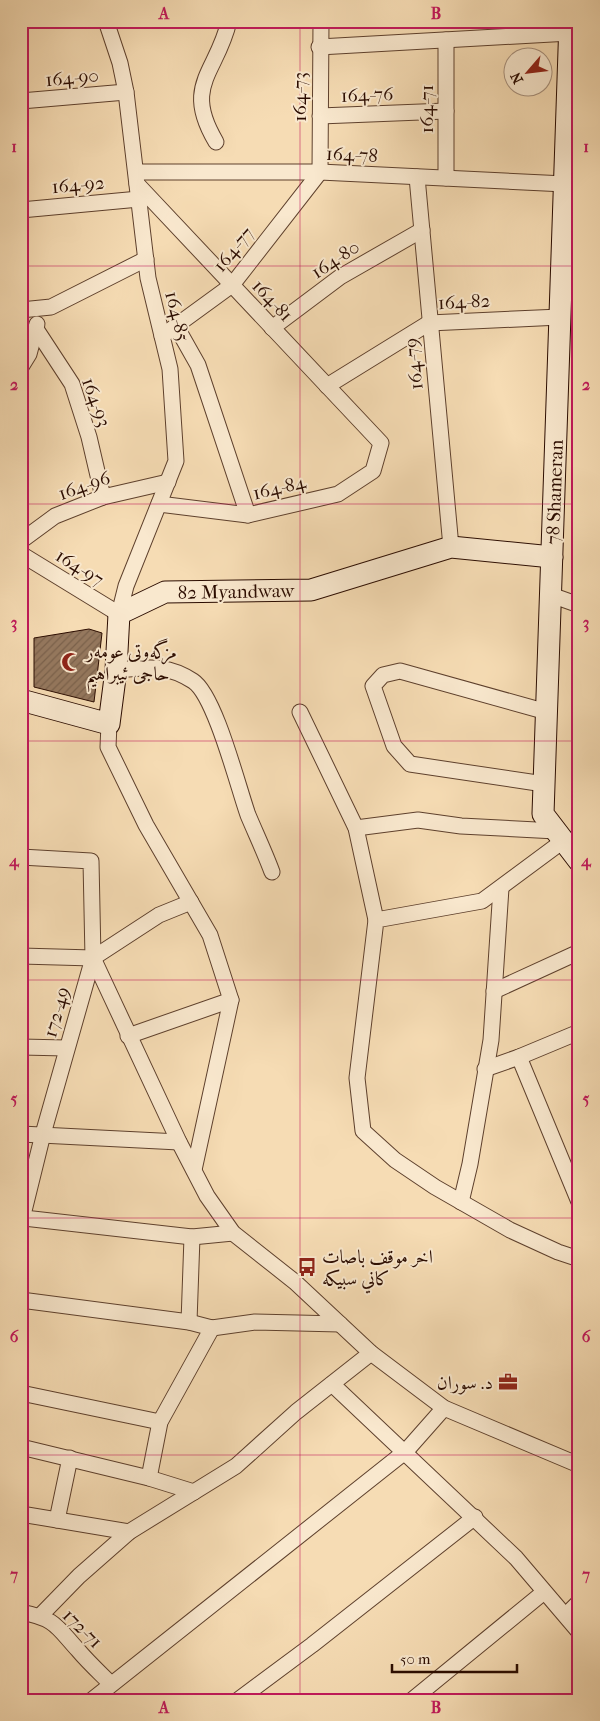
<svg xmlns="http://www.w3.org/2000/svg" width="600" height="1721" font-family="'IM FELL French Canon',Amiri,serif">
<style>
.building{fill:url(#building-hatch);stroke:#2b0c00}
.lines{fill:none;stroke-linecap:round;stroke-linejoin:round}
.street-casing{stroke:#5e402d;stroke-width:17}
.secondary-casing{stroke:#2b0c00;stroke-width:23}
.street{stroke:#f9e8ce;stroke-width:15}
.secondary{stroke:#f9e8ce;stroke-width:21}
.grid{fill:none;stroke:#c2185b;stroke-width:1;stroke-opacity:0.55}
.labels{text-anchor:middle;stroke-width:4;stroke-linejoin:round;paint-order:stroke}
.street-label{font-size:19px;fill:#2b0c00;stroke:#f9e8ce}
.poi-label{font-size:19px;fill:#2b0c00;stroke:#f9e8ce;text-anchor:start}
.neatline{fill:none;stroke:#c2185b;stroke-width:2}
.grid-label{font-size:16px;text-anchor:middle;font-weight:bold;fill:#c2185b}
</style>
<defs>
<pattern id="building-hatch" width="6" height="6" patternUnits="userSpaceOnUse" patternTransform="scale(1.25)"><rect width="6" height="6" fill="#95785e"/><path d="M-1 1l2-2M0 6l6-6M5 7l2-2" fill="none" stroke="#7a614b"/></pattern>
</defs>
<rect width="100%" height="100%" fill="#f6dcb4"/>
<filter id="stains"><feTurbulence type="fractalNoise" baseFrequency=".004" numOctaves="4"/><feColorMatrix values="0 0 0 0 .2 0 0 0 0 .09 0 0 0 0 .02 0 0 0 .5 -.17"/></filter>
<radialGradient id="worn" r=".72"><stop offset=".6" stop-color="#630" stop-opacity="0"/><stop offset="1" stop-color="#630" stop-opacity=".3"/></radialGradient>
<!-- building -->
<polygon class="building" points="89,629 102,633 94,702 34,687 34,638"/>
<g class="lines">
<!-- street casing -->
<g class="street-casing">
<g id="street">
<polyline points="446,40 446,178"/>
<polyline points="319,47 570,33"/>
<polyline points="21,101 126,92"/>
<polyline points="320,116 446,111"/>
<path d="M216 142C182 85 217 73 229 21"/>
<polyline points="136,172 320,172 565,184"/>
<polyline points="417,177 451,547"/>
<polyline points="137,184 381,443 373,471 338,494 248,515 159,504"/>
<polyline points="21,210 139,199"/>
<polyline points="21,310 51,307 146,259"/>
<polyline points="176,326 198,365 248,515"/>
<polyline points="272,328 340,277 422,230"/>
<polyline points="36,329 72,384 89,437 103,497"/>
<polyline points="162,336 232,285 320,172 321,21"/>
<polyline points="21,367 29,354 37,324"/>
<polyline points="327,386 429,323 560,317"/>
<polyline points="21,541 55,516 103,497 168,482"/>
<polyline points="21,554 119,614 126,586 176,461 170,369 148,278 126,92 120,63 106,21"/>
<polyline points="551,595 579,605"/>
<path d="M116 670C147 668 165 663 193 681 215 695 238 787 248 815 256 834 265 853 272 872"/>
<polyline points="300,712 356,828 376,920"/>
<polyline points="109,724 108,747 146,825 210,935 231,1000 194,1170"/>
<polyline points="544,784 410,764 394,746 373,686 383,675 400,671 547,712"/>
<polyline points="356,828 418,820 461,826 556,831"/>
<polyline points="563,841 482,901 376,920 357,1078 363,1131 395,1160 435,1187 510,1230 558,1252 579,1259"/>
<polyline points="21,857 91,861 93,958 179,1142 207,1196 233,1233 295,1282 371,1353 444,1408 579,1465"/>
<polyline points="21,956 93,958 159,915 191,902"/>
<polyline points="494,991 579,952"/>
<polyline points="128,1036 231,1000"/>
<polyline points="21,1047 66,1048"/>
<polyline points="519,1057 579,1202"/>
<polyline points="485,1069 519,1057 579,1032"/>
<polyline points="21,1134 179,1142"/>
<polyline points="461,1202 470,1164 491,1040 501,888"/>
<polyline points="24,1218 192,1237 233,1233"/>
<polyline points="21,1223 43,1134 93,958"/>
<polyline points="21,1300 189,1322 212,1328 255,1322 340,1324"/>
<polyline points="189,1322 192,1237"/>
<polyline points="332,1384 516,1558 579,1632"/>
<polyline points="21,1393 160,1422"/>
<polyline points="21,1447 149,1478 194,1492"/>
<polyline points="149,1478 160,1422 212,1328"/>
<polyline points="21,1514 129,1532"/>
<polyline points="57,1520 70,1458"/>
<path d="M21 1612C56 1619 56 1626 78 1650 88 1662 100 1673 111 1684"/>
<polyline points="566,1615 579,1602"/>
<polyline points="40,1616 79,1576 129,1532 236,1466 296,1412 371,1353"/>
<polyline points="92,1700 406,1451 444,1408"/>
<polyline points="238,1700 312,1645 475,1517"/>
<polyline points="412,1700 544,1592"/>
<polyline points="576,1700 579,1698"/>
</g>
</g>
<!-- secondary casing -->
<g class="secondary-casing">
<g id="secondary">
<polyline points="570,21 543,814 579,861"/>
<polyline points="21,700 109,724 116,670 119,614 165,592 311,590 451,547 552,557"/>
</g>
</g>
<!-- street -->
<use href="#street" class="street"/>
<!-- secondary -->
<use href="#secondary" class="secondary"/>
</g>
<!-- grid -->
<path class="grid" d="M300 21V1700M21 266H579M21 504H579M21 741H579M21 980H579M21 1218H579M21 1455H579"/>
<!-- icons -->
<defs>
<g id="mosque-bare" transform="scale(1.5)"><path d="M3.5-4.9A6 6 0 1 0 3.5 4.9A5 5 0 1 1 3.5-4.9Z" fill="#8f2418" stroke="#f9e8ce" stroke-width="2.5" paint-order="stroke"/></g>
<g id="bus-bare" transform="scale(1.5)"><path d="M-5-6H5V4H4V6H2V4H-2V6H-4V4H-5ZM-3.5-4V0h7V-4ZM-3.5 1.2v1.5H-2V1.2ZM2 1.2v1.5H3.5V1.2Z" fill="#8f2418" stroke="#f9e8ce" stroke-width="2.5" paint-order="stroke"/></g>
<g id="office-bare" transform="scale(1.5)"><path d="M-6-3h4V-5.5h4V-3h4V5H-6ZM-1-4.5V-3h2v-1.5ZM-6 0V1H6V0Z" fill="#8f2418" stroke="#f9e8ce" stroke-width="2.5" paint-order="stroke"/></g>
</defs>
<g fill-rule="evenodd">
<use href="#mosque-bare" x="71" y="662"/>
<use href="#bus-bare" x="307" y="1267"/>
<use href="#office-bare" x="508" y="1382"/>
</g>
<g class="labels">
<!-- street labels -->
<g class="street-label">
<text transform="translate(72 77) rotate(-5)" y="7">164-90</text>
<text transform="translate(367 94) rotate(-2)" y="7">164-76</text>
<text transform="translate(299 97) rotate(-90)" y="7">164-73</text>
<text transform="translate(426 109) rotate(-90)" y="7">164-71</text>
<text transform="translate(352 154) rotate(3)" y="7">164-78</text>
<text transform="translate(78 184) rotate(-5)" y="7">164-92</text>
<text transform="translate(233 249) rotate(-50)" y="7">164-77</text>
<text transform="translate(335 259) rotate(-33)" y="7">164-80</text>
<text transform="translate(273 300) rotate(47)" y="7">164-81</text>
<text transform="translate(464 301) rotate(-3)" y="7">164-82</text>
<text transform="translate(178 316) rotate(76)" y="7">164-85</text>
<text transform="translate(413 364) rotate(-96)" y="7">164-79</text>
<text transform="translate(97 402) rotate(70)" y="7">164-93</text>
<text transform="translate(84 485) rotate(-19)" y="7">164-96</text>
<text transform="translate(279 487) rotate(-13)" y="7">164-84</text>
<text transform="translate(554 492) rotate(-88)" y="7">78 Shameran</text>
<text transform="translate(80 567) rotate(32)" y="7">164-97</text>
<text transform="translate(236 591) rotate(-1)" y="7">82 Myandwaw</text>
<text transform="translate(56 1012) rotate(-74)" y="7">172-49</text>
<text transform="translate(83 1628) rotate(45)" y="7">172-71</text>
</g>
<!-- poi labels -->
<g class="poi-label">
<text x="86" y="658">مزگەوتی عومەر<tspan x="86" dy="22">حاجی ئیبراهیم</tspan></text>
<text x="322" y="1263">اخر موقف باصات<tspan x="322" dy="22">كاني سبيكه</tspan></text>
<text x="493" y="1389" text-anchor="end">د. سوران</text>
</g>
</g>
<!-- margin -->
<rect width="600" height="1721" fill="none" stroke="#f6dcb4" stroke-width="55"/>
<!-- north arrow -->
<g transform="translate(528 72) rotate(242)"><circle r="24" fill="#f9e8ce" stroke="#a7907c"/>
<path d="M0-4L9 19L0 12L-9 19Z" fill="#8f2418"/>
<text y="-8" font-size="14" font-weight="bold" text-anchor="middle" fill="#2b0c00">N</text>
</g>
<!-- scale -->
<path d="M392 1664v8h125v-8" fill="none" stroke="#2b0c00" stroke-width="2.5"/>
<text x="400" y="1664" font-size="15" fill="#2b0c00" stroke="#f9e8ce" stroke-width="4" paint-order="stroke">50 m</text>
<rect x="28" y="28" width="544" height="1666" class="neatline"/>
<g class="grid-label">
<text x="164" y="19">A</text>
<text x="436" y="19">B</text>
<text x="14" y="152">1</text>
<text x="586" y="152">1</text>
<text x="14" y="390">2</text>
<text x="586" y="390">2</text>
<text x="14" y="628">3</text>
<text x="586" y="628">3</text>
<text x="14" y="866">4</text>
<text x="586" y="866">4</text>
<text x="14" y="1104">5</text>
<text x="586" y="1104">5</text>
<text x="14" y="1342">6</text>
<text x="586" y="1342">6</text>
<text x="14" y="1580">7</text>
<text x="586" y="1580">7</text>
<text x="164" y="1713">A</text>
<text x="436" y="1713">B</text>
</g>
<rect width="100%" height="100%" filter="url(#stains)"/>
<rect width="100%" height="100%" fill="url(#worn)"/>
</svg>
